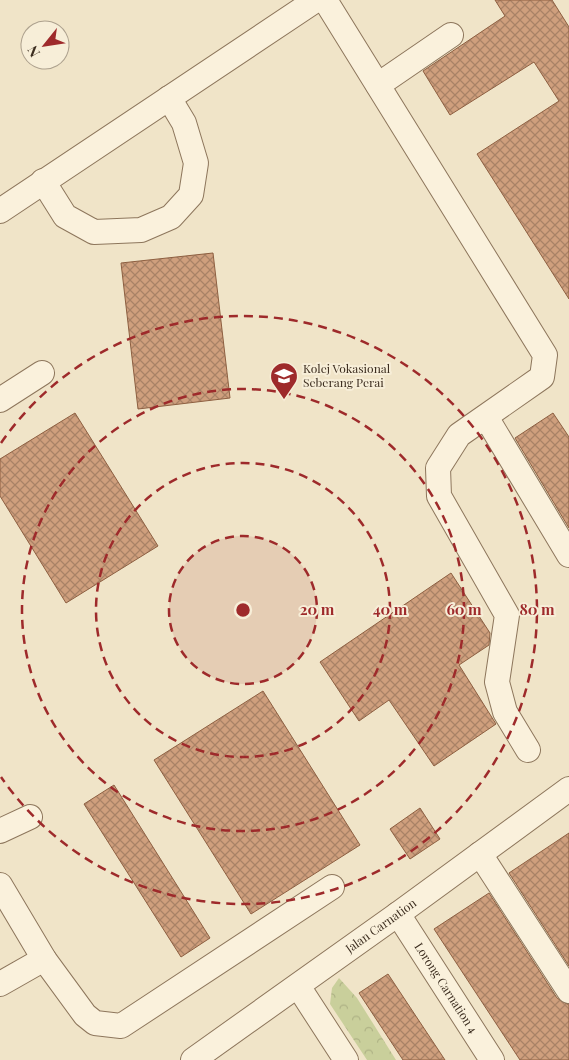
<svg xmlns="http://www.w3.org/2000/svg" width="569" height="1060" font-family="'Playfair Display',serif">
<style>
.forest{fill:url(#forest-crowns)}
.building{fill:url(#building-cross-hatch);stroke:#8d5f41}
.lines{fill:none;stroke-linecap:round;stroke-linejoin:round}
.minor-casing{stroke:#8d765c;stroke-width:26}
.minor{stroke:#faf1dc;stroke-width:24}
.ring{fill:none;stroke:#9e2a2b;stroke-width:2.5;stroke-dasharray:9 6}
.labels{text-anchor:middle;stroke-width:4;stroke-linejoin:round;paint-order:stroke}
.poi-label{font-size:12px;fill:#3d2e20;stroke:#f7eed8;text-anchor:start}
.street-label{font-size:12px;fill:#3d2e20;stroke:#f7eed8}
.centre{fill:#9e2a2b;stroke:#f7eed8;stroke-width:2.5}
.ring-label{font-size:15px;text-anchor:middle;font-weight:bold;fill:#9e2a2b;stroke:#f7eed8;stroke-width:4;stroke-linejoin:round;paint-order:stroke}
</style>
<defs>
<pattern id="forest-crowns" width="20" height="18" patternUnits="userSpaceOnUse" patternTransform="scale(1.25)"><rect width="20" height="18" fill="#c9cf9b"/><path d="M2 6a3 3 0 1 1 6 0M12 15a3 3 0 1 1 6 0" fill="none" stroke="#aeb285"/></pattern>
<pattern id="building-cross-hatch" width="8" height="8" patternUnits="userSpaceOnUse" patternTransform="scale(1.25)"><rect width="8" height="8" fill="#cf9f7d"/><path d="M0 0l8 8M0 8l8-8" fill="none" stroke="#a98266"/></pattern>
</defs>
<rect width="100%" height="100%" fill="#f0e4c8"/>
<!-- forest -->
<polygon class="forest" points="339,978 357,998 396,1060 367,1060 330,1004 332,988"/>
<!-- building -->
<g class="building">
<polygon points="495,0 552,0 569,27 569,299 477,154 559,101 534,62 450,115 423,71 505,16"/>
<polygon points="213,253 230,398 138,409 121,263"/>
<polygon points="75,413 158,546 66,603 0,496 0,459"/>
<polygon points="553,413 569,437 569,528 515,438"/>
<polygon points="451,573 490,633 489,645 459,665 496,724 434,766 389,700 359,721 320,662"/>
<polygon points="263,691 360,845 251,914 154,760"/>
<polygon points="114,785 210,938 181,957 84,804"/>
<polygon points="420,808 440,839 410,859 390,829"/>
<polygon points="569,833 569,966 509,873"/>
<polygon points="489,893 557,998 569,1005 569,1060 520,1060 434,929"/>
<polygon points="388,974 445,1060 403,1060 359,993"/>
</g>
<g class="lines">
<!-- minor casing -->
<g class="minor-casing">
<g id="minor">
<polyline points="325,0 545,355 542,377 459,435 438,468 439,496 507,615 497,682 505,712 528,750"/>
<polyline points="378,85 451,35"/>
<polyline points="43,181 65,216 94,232 141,230 171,217 191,195 196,163 184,123 169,98"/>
<polyline points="0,211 316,0"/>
<polyline points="0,400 42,373"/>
<polyline points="486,417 569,555"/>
<polyline points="0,831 30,817"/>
<polyline points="480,854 569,991"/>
<polyline points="0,885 44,959 85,1015 95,1023 121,1026 332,887"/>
<path id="s1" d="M398 914 492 1060"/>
<polyline points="0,984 44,959"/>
<polyline points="298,986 346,1060"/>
<path id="s2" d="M193 1060 398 914 569 789"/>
</g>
</g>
<!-- minor -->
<use href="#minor" class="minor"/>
</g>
<!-- distance rings -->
<circle cx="243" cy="610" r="74" fill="#9e2a2b" fill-opacity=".12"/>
<g class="ring">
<circle cx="243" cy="610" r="74"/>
<circle cx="243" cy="610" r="147"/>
<circle cx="243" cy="610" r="221"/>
<path d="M1 443A294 294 0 1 1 1 777"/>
</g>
<!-- icons -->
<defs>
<g id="university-pin" transform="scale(1.4375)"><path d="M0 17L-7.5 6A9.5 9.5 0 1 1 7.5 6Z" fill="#9e2a2b" stroke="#f7eed8"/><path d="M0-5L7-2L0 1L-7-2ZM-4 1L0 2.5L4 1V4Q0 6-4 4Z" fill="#fff"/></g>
</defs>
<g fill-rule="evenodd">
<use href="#university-pin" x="284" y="376"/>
</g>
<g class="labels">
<!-- poi labels -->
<g class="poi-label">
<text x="303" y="373">Kolej Vokasional<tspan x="303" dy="14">Seberang Perai</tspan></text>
</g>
<!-- street labels -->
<g class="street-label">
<text dy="4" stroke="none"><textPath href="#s2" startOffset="231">Jalan Carnation</textPath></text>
<text dy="4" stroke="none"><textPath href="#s1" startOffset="88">Lorong Carnation 4</textPath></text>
</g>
</g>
<circle cx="243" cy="610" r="8" class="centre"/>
<g class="ring-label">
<text x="317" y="615">20 m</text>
<text x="390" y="615">40 m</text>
<text x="464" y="615">60 m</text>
<text x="537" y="615">80 m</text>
</g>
<!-- north arrow -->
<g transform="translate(45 45) rotate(240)"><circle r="24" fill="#f7eed8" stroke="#ada18e"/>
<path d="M0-4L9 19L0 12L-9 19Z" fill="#9e2a2b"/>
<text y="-8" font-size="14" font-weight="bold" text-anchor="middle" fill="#3d2e20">N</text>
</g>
</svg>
